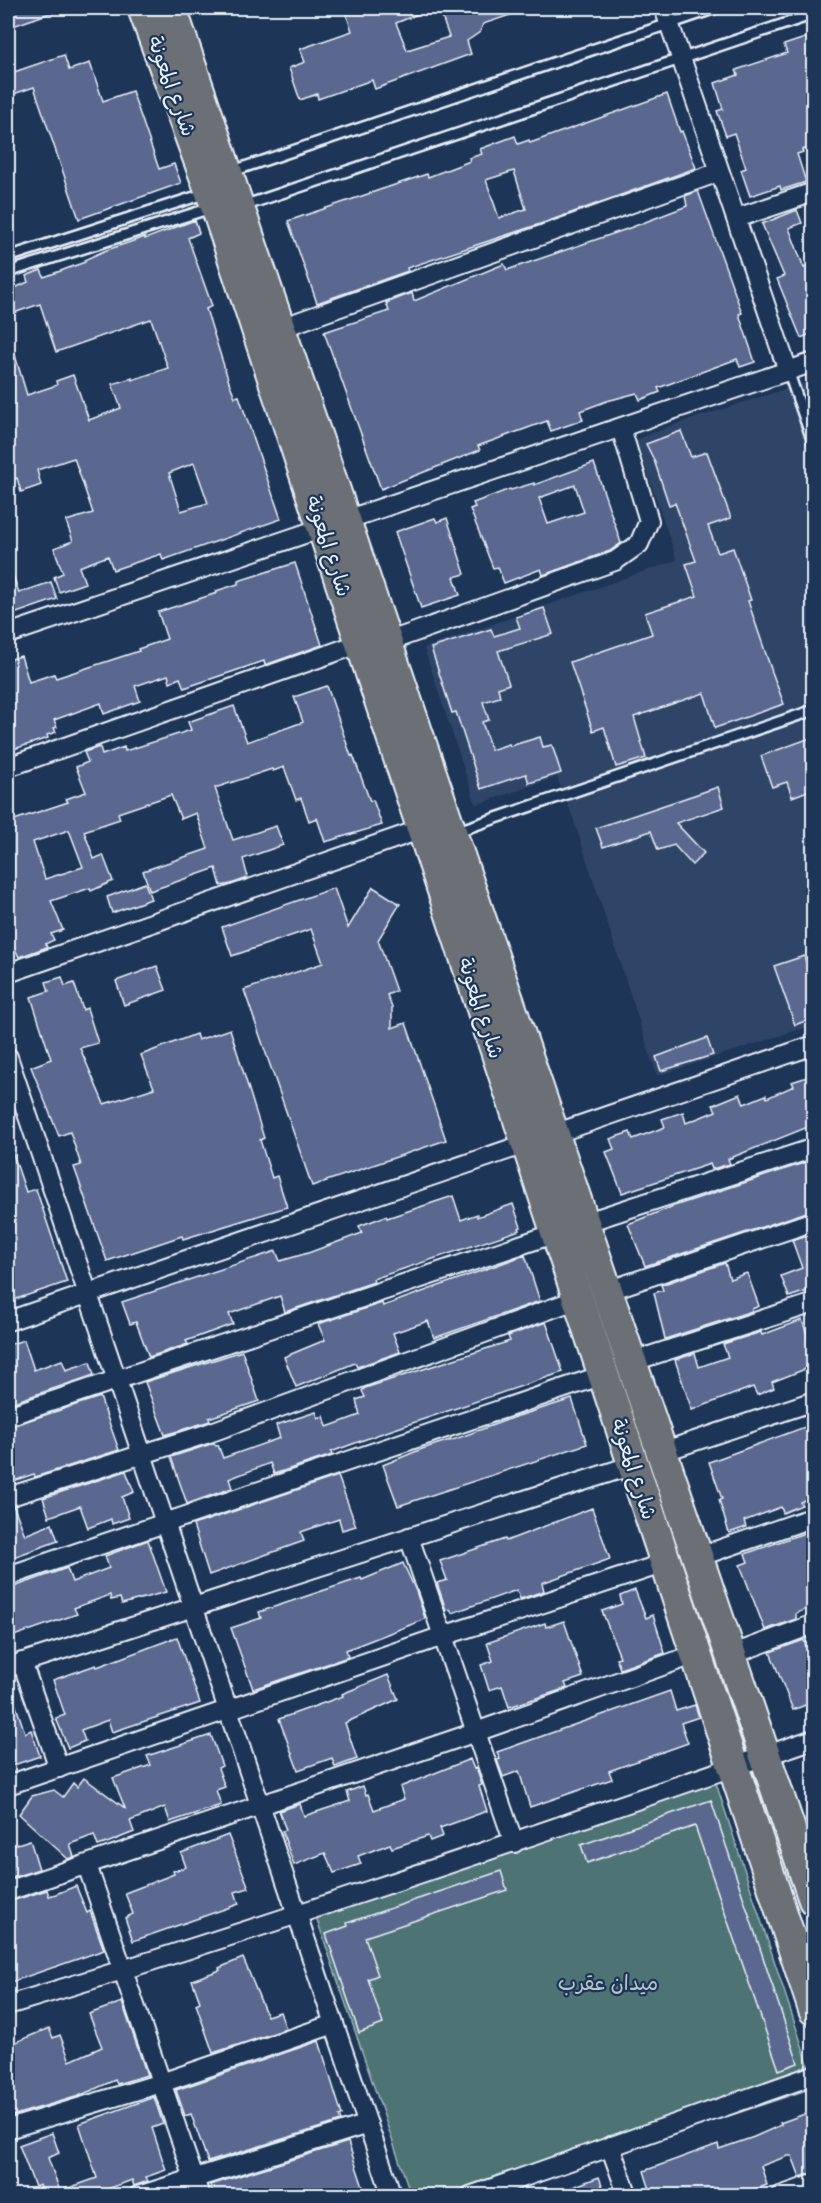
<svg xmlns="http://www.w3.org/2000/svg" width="821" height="2203" font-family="Delius,'Playpen Sans Arabic',sans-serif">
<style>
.built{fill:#2f4468}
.green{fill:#4e7375;stroke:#9bb2b6;stroke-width:1.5}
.building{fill:#5a6890;stroke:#e8f1f8;stroke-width:1.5;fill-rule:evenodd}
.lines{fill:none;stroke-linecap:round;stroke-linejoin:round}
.service-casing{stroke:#e8f1f8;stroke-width:14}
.minor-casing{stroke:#e8f1f8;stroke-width:22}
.trunk-casing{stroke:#e8f1f8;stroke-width:34}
.service{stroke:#1d3557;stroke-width:9}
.minor{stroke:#1d3557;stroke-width:18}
.trunk{stroke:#6b7074;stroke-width:30}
.labels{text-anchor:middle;stroke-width:4.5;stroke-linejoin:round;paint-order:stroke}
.street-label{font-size:21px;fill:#e8f1f8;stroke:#1d3557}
.park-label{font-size:21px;fill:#b2c5ca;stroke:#1d3557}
</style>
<rect width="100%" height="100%" fill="#1d3557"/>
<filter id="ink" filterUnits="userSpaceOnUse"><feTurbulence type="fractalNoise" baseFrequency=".0167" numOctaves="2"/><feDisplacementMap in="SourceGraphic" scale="12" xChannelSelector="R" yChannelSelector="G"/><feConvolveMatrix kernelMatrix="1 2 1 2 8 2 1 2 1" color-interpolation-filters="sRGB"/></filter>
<g filter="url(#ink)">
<!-- built -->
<polygon class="built" points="813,380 813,1025 657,1076 573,818 557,777 476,805 424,648 677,560 636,440 668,427"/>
<!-- green -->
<polygon class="green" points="713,1774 813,2079 813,2088 489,2195 411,2195 313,1908"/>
<!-- building -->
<g class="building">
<polygon points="8,8 59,8 59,10 10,27 8,18"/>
<polygon points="344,8 433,8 396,23 407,50 449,37 439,8 524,8 525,10 483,24 480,32 467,41 471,54 375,89 372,80 318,99 317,94 300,100 289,68 305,62 300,49 352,31"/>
<polygon points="808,37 813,55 813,106 806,108 813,130 813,146 802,150 803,152 797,154 806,182 781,190 780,186 750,196 741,170 746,168 734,133 726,136 717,111 723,109 715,83 738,75 736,70 787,53 784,45"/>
<polygon points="64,55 69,70 90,63 103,101 132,91 159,169 174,164 181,183 79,219 34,87 8,96 8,74"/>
<path d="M667 94 680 132 682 131 696 168 546 222 407 268 408 271 317 303 288 221 427 174 428 177 457 166 470 161 469 158 482 154 480 149 515 136 518 144 529 140 530 143ZM514 171 526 209 499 218 486 180Z"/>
<polygon points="698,191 742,313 739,314 755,362 740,367 737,359 658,388 660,392 640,400 637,393 607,401 580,411 583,420 551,431 547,421 478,446 480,450 381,489 324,332 389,311 386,303 412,293 414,301 504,264 507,270 627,229 687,206 685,196"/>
<polygon points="797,210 802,223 789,228 804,268 813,265 813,333 801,338 777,279 784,276 762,224"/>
<path d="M195 220 199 233 188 238 212 306 206 309 229 382 235 397 239 396 281 519 163 560 161 554 113 570 108 556 79 567 85 583 59 592 54 577 63 573 54 548 73 541 66 521 93 513 74 458 37 470 41 485 21 492 17 478 12 480 8 467V343L11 342 27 395 57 385 56 381 73 375 89 420 121 408 112 384 132 378V380L168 368 151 319 56 352 40 304 8 315V291L28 282 26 276 41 270 44 277 85 262 84 260 104 251 145 237V239ZM194 463 208 503 181 511 169 473Z"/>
<polygon points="681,431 691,457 707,452 731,518 708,526 718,553 733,548 751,600 748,601 772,672 784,704 715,728 704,693 634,717 646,758 616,767 604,727 593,731 570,662 652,634 645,613 697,596 686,564 696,561 675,503 669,505 654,460 646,444"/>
<path d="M594 463 621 543 610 551 543 575 541 569 504 583 498 567 493 568 470 509 475 507 473 503 510 489 511 490 534 483V485ZM575 485 584 512 548 524 539 498Z"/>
<polygon points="435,518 437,522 447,518 465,574 454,577 460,595 421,608 395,532"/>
<polygon points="295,563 322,645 265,665 264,661 184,688 180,678 170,682 168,675 135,686 140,701 104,714 101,703 54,720 57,727 54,728 56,732 47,735 48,738 8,751 8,660 21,656 29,682 54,674 56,678 139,651 138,649 167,639 158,612 217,593 216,591 238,584 238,581"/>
<polygon points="10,566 19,593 51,582 57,599 8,616 8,567"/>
<polygon points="544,608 553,634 498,651 509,684 498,688 500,697 483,702 489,720 482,722 491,750 509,744 510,746 540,737 543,747 552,745 561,773 529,783 526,774 481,789 456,712 452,713 431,648 491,629 494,636 520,628 516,617"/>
<path d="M327 686 351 756 353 755 370 801 373 800 382 825 325 842 317 818 309 821 301 798 296 800 284 767 273 771 272 769 215 788 233 840 276 826 283 845 243 859 248 878 231 884 221 886 216 868 150 891 143 871 208 849 196 813 181 819 171 795 118 813 120 819 84 831 94 859 103 855 113 881 91 891 90 888 51 901 63 930 51 934 54 940 45 944 47 947 19 957 14 947 8 950V822L68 802 66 799 86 792 76 767 88 762 84 752 100 747 102 755 124 747 125 751 191 730 188 722 234 706 247 742 303 722 294 697ZM69 830 83 867 45 879 33 842Z"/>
<polygon points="813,737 813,789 792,797 787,782 772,787 761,756"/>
<polygon points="718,787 724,807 676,823 704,853 692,865 674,845 658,850 651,831 603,847 596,828"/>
<polygon points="145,883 151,899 112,913 107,897"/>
<polygon points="373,887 400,904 378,940 396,991 387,995 392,1007 392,1028 406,1023 446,1140 312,1186 244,990 323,963 311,929 232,956 222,927 334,888 348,928"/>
<polygon points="804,956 813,984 813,1018 795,1025 774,966"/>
<polygon points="157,966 166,990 124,1005 116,981"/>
<polygon points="62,977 65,986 74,983 83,1010 87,1008 98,1043 80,1048 104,1104 154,1088 141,1055 196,1034 198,1040 230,1029 264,1138 260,1140 272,1178 277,1176 287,1207 183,1239 182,1236 107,1261 74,1167 81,1165 70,1132 59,1136 31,1067 51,1059 31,997 49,991 46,982"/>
<polygon points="707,1038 713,1055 661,1071 656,1057"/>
<polygon points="813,1075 813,1125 728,1159 730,1164 712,1169 710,1164 622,1193 606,1152 614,1149 610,1139 630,1132 633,1139 665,1127 662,1119 683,1112 686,1123 716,1111 713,1105 740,1094 744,1104 766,1095 767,1098 794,1086 792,1082"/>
<polygon points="10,1145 26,1192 36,1189 67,1282 10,1301 8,1293 8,1146"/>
<polygon points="813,1160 813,1210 645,1266 628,1224 674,1206"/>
<polygon points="453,1196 461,1220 477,1214 477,1217 513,1204 521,1227 519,1228 520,1230 373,1279 374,1282 285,1312 280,1296 229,1314 233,1324 186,1341 188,1344 149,1357 136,1322 130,1324 122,1302 276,1251 280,1261 308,1253 362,1233 359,1226 386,1216 387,1218"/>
<polygon points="813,1233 813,1292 811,1292 810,1290 789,1297 781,1276 802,1268 792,1240"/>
<polygon points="525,1255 540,1301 434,1338 428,1321 393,1333 400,1352 357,1367 355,1363 296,1387 284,1357 325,1340 318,1324 382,1303 383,1306"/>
<polygon points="725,1263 730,1279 747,1273 759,1306 752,1309 752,1311 665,1339 654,1293 663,1290 661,1285"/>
<polygon points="802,1320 813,1351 813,1366 772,1382 774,1388 757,1395 753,1387 692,1410 675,1360 695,1353 699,1367 728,1357 723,1344 761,1332 762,1335"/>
<polygon points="546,1322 563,1372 377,1435 331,1452 332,1455 274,1474 270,1463 229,1479 232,1488 187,1504 171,1457 214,1443 216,1446 218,1445 223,1458 280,1438 276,1425 316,1412 318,1418 324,1416 327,1427 360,1415 356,1400 365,1397 362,1391 365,1388 510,1341 508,1336"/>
<polygon points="24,1340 34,1370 62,1360 66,1370 90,1362 94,1375 8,1404 8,1345"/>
<polygon points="242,1351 259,1401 209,1418 210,1421 165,1435 145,1382"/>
<polygon points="100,1397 119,1450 35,1477 34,1474 8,1483 8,1427"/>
<polygon points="572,1399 587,1444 398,1506 383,1465 422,1449 450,1440 450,1441 515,1417"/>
<polygon points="813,1424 813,1496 800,1502 802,1505 783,1513 781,1507 744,1521 746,1527 729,1533 719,1500 722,1499 709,1462"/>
<polygon points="126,1471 134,1492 122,1497 129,1518 112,1524 111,1519 88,1528 80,1506 49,1517 43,1498"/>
<polygon points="338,1476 356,1526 342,1530 339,1519 301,1532 304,1541 209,1575 193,1525"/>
<polygon points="14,1507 25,1535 52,1524 58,1541 8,1559 8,1508"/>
<polygon points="592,1508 610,1559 542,1583 544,1591 520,1599 517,1590 452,1613 450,1609 446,1610 437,1583 447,1580 440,1561 505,1539 506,1541"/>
<polygon points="813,1530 813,1607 796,1613 796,1619 765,1630 740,1565 748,1562 745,1554"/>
<polygon points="148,1540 166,1592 122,1604 120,1598 111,1600 110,1595 74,1608 77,1614 8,1638 8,1589 67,1568 72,1582 109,1568 105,1556"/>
<polygon points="403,1563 416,1591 425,1618 423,1620 346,1650 348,1657 253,1689 231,1628 261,1618 259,1612 361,1578 362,1580"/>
<polygon points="635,1590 646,1618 653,1615 665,1653 620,1669 616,1658 620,1657 602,1611 622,1604 620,1596"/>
<polygon points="564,1621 583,1677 565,1683 567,1688 509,1707 502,1686 489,1690 481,1665 493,1661 487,1643 545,1623 546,1627"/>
<polygon points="177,1637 200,1703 112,1732 108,1720 81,1730 85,1741 68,1748 56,1718 65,1715 53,1680 96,1665 97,1667"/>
<polygon points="804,1640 813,1667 813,1702 793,1710 770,1652"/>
<polygon points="388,1675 398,1699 345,1723 357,1759 335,1767 332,1758 298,1770 279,1719 343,1696 342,1694"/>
<polygon points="8,1688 10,1688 25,1733 31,1730 40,1756 8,1767"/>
<polygon points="670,1691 676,1711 695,1705 699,1717 681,1723 688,1743 609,1771 612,1779 530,1807 519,1771 503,1777 497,1760 500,1759 497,1752"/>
<polygon points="211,1735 222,1766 218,1768 225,1787 216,1790 221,1805 170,1822 165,1807 130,1821 134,1832 107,1843 98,1846 94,1835 70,1844 74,1857 68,1859 19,1814 32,1796 54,1790 63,1797 73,1783 77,1787 84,1778 125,1808 113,1778 151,1765 147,1756"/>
<polygon points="470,1759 474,1769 476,1768 482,1785 479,1786 487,1811 440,1828 443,1836 430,1841 428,1836 392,1848 390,1844 358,1856 361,1864 334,1873 325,1853 294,1865 282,1831 286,1830 279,1811 300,1804 304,1816 350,1801 347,1792 363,1786 366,1795 368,1794 374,1810 404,1799 400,1787"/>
<polygon points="711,1800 798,2063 779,2070 695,1826 587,1863 581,1845"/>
<polygon points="228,1835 249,1888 235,1892 239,1904 133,1941 125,1918 133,1914 125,1893 174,1874 173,1871 186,1867 181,1853"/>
<polygon points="30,1840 39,1869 8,1879 8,1847"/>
<polygon points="501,1871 507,1890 365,1937 378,1975 368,1979 383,2024 359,2033 326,1934 348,1926 347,1923"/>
<polygon points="76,1886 87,1913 90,1911 104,1950 8,1983 8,1902 47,1890 49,1896 56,1894"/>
<polygon points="243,1958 267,2016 280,2012 286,2029 213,2053 196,2004 200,2002 192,1980 220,1970 219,1968"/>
<polygon points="122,2002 147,2075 117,2084 115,2080 79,2096 8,2117 8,2057 12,2055 9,2045 49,2028 53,2038 60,2035 70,2061 102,2047 89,2014"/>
<polygon points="319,2041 342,2115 339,2116 341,2121 208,2162 191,2114 185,2116 176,2090"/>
<polygon points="154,2097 163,2124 152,2128 166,2170 146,2177 148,2181 134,2186 132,2180 89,2196 44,2196 40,2185 35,2187 19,2145 52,2133 59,2153 48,2158 60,2191 97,2178 79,2124"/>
<polygon points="813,2111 813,2173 800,2177 792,2156 788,2156 761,2166 767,2185 735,2196 652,2196 644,2171 718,2144 719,2149 754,2137 781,2125 780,2123"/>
<polygon points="348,2142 366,2196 214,2196 210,2185"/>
<polygon points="599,2177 606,2196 554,2196 554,2194"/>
</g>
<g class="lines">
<!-- service casing -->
<g class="service-casing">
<g id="service">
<polyline points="230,172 716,8"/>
<polyline points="243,206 814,14"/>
<polyline points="8,257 207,193"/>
<polyline points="8,272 211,208"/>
<polyline points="788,371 814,445"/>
<polyline points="455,832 814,710"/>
</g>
</g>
<!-- minor casing -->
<g class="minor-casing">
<g id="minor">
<polyline points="664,8 788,371"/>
<polyline points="737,218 814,192"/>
<polyline points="281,328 719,172"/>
<polyline points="8,634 814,362"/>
<polyline points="387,642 615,561 639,544 649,521 621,428"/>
<polyline points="8,767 361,643"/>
<polyline points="8,973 422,829"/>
<polyline points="8,1057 392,2196"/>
<polyline points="584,1223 814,1148"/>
<polyline points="607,1291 814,1221"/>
<polyline points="8,1321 814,1045"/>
<polyline points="631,1362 814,1303"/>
<polyline points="8,1416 556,1233"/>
<polyline points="662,1452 814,1401"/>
<polyline points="8,1497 206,1434 578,1299"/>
<polyline points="409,1537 514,1843"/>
<polyline points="698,1557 814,1517"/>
<polyline points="8,1576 603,1375"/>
<polyline points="731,1655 814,1624"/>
<polyline points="22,1662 59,1768"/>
<polyline points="8,1667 633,1465"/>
<polyline points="8,1785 443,1636 665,1563"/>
<polyline points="87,1865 200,2196"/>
<polyline points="8,1891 476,1732 696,1654"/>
<path d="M8 2005C279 1924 546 1831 814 1739"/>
<polyline points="8,2129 161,2083 334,2024"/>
<polyline points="610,2146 628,2196"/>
<polyline points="138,2196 368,2124"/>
<polyline points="470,2196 814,2075"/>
<polyline points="780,2196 814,2184"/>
</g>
</g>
<!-- trunk casing -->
<g class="trunk-casing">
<g id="trunk">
<polyline points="143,8 216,206 814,2010"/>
<polyline points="171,8 814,1900"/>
</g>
</g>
<!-- service -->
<use href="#service" class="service"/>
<!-- minor -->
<use href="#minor" class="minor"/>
<!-- trunk -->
<use href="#trunk" class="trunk"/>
</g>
</g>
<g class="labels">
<!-- street labels -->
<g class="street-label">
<text transform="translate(172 86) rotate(70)" y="7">شارع المعونة</text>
<text transform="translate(329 546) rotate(72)" y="7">شارع المعونة</text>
<text transform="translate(481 1008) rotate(72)" y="7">شارع المعونة</text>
<text transform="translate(634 1469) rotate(72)" y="7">شارع المعونة</text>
</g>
<!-- park labels -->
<g class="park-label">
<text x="608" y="1990">ميدان عقرب</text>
</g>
</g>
<!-- margin -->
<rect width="821" height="2203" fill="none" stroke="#1d3557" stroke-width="30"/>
<rect x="15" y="15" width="791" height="2173" fill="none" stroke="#e8f1f8" stroke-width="2" filter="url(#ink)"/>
</svg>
